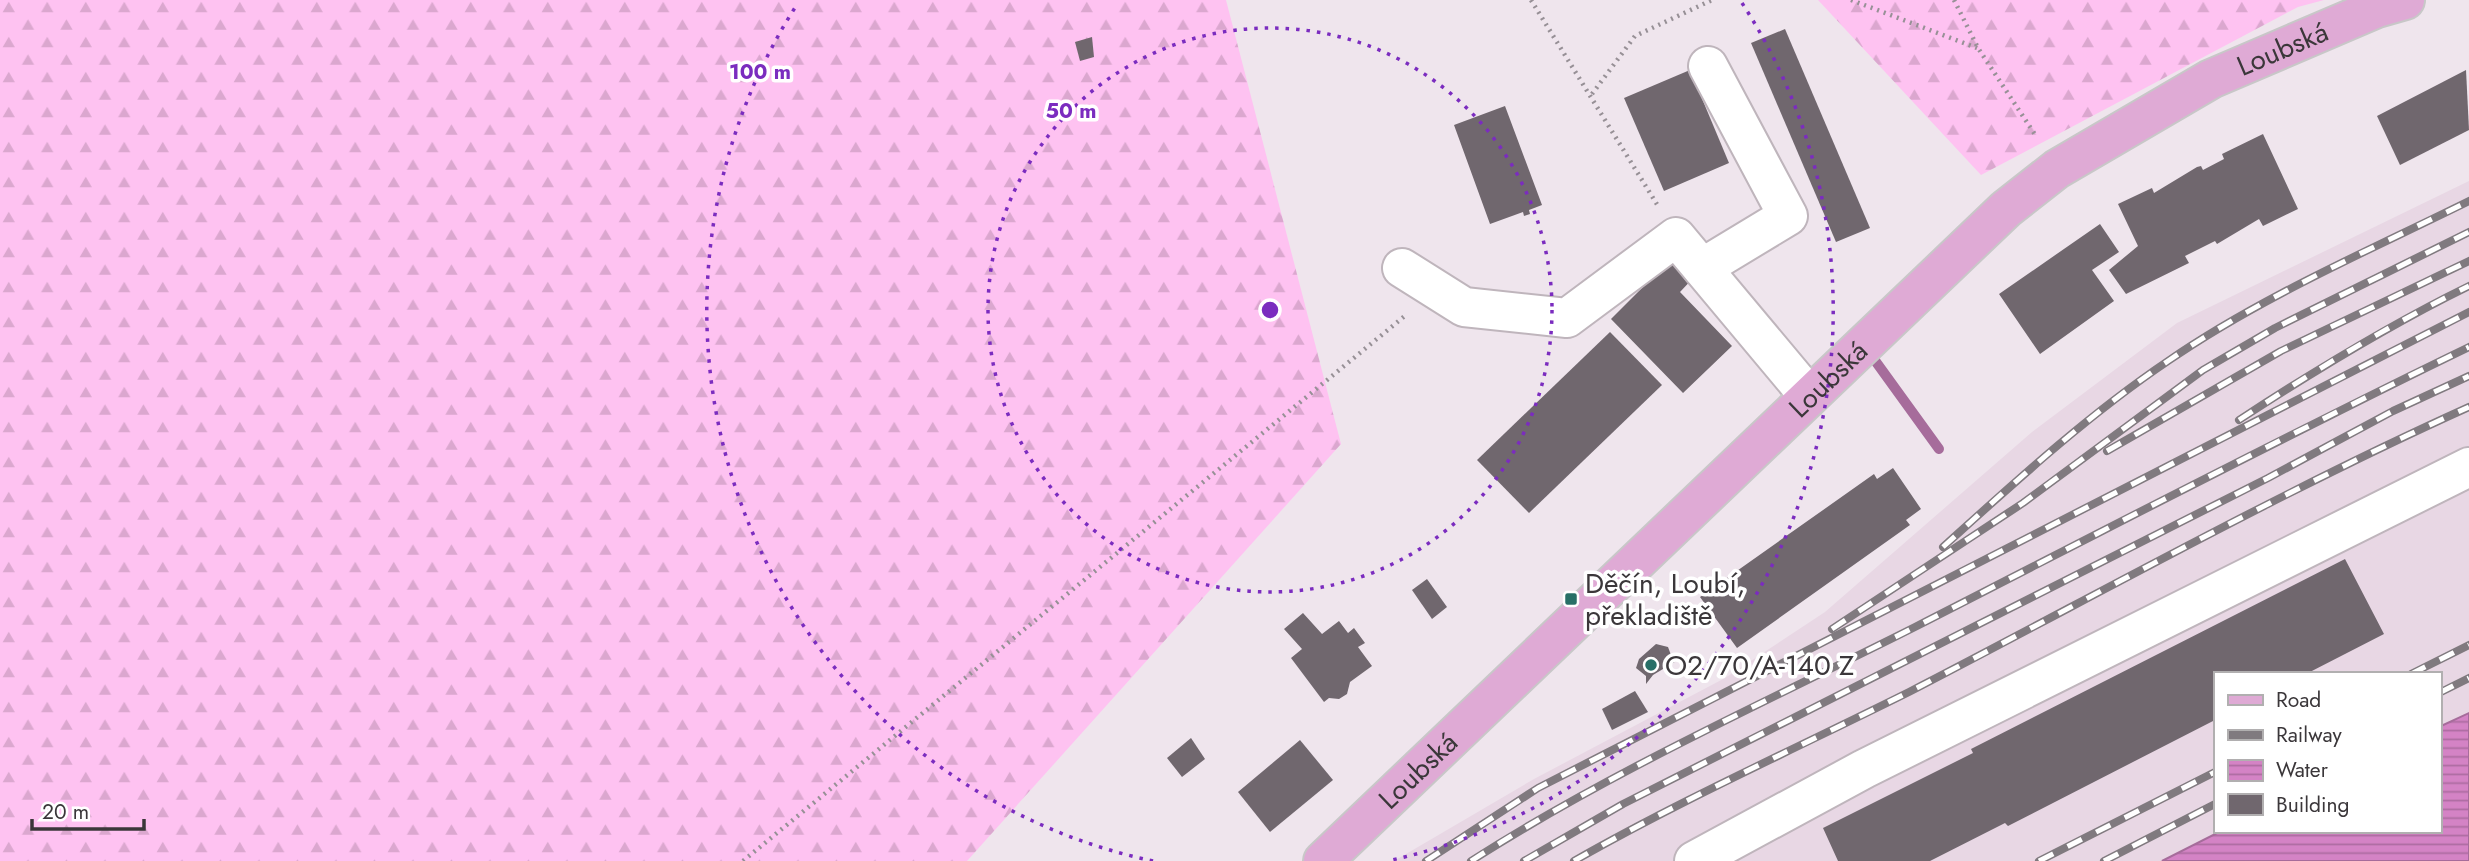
<svg xmlns="http://www.w3.org/2000/svg" width="2469" height="861" font-family="Jost,sans-serif">
<style>
.built{fill:#e8d7e4}
.forest{fill:url(#forest-firs)}
.water{fill:url(#water-rules);stroke:#a66c9b;stroke-width:2}
.lines{fill:none;stroke-linecap:round;stroke-linejoin:round}
.stream{stroke:#a66c9b;stroke-width:10}
.building{fill:#70676e}
.minor-casing{stroke:#bfb5bc;stroke-width:42}
.major-casing{stroke:#c8c7c8;stroke-width:42}
.path{stroke:#979096;stroke-width:4.5;stroke-dasharray:2 5;stroke-linecap:butt}
.minor{stroke:#fff;stroke-width:38}
.major{stroke:#dfaad5;stroke-width:38}
.rail-casing{stroke:#807a7f;stroke-width:8}
.rail{stroke:#fff;stroke-width:5;stroke-dasharray:16;stroke-linecap:butt}
.ring{fill:none;stroke:#7b2cbf;stroke-width:3.5;stroke-dasharray:3.5 7}
.poi-dot{fill:#286f67;stroke:#fff;stroke-width:2.5}
.labels{text-anchor:middle;stroke-width:7;stroke-linejoin:round;paint-order:stroke}
.street-label{font-size:28px;fill:#3b373a;stroke:#fff}
.poi-label{font-size:28px;fill:#3b373a;stroke:#fff;text-anchor:start}
.centre{fill:#7b2cbf;stroke:#fff;stroke-width:3.5}
.ring-label{font-size:21px;text-anchor:middle;font-weight:bold;fill:#7b2cbf;stroke:#fff;stroke-width:7;stroke-linejoin:round;paint-order:stroke}
</style>
<defs>
<pattern id="forest-firs" width="22" height="20" patternUnits="userSpaceOnUse" patternTransform="scale(1.75)"><rect width="22" height="20" fill="#fec2f1"/><path d="M5 1l3.5 6h-7zM16 11l3.5 6h-7z" fill="#dba7cf"/></pattern>
<pattern id="water-rules" width="6" height="5" patternUnits="userSpaceOnUse" patternTransform="scale(1.75)"><rect width="6" height="5" fill="#d483c5"/><path d="M0 2.5h6" fill="none" stroke="#ad6ca1"/></pattern>
</defs>
<rect width="100%" height="100%" fill="#efe5ed"/>
<!-- built -->
<polygon class="built" points="2469,181 2469,713 2439,727 2439,674 2215,674 2215,831 2221,831 2162,861 1394,861 1534,779 1725,678 1825,612 2032,432 2177,323"/>
<!-- forest -->
<g class="forest">
<polygon points="0,0 1226,0 1341,444 967,861 0,861"/>
<polygon points="1818,0 2324,0 2298,7 1981,175"/>
</g>
<!-- water -->
<polygon class="water" points="2469,713 2469,861 2162,861 2221,831 2439,831 2439,727"/>
<g class="lines">
<!-- stream -->
<polyline class="stream" points="1871,355 1939,449"/>
</g>
<!-- building -->
<g class="building">
<polygon points="1785,29 1870,228 1836,242 1751,43"/>
<polygon points="1092,37 1094,57 1080,61 1075,42"/>
<polygon points="1690,70 1729,163 1664,191 1624,98"/>
<polygon points="2466,70 2469,130 2400,165 2377,116"/>
<polygon points="1505,106 1542,205 1529,210 1530,214 1524,216 1523,212 1490,224 1454,125"/>
<polygon points="2263,134 2298,209 2263,226 2259,219 2217,244 2215,241 2185,256 2189,263 2126,294 2109,270 2138,246 2118,204 2152,188 2154,193 2197,167 2201,166 2203,170 2224,159 2222,154"/>
<polygon points="2100,224 2119,252 2092,270 2114,301 2040,354 1999,294"/>
<polygon points="1676,254 1696,275 1680,292 1732,346 1683,393 1611,319"/>
<polygon points="1610,332 1662,385 1529,513 1477,460"/>
<polygon points="1893,468 1921,509 1906,520 1910,525 1737,648 1700,597 1874,474 1877,479"/>
<polygon points="2345,559 2384,634 2306,674 2215,674 2215,720 2008,826 2005,823 1930,861 1838,861 1823,828 1973,753 1971,749"/>
<polygon points="1427,579 1447,607 1432,619 1412,590"/>
<polygon points="1303,613 1322,634 1339,621 1348,633 1354,628 1365,643 1358,647 1372,666 1350,682 1347,694 1339,699 1329,698 1324,702 1291,658 1302,649 1284,629"/>
<polygon points="1656,644 1668,647 1671,655 1678,655 1678,660 1653,675 1646,684 1646,676 1636,668 1639,659"/>
<polygon points="1635,691 1648,712 1612,730 1602,709"/>
<polygon points="1191,738 1205,759 1182,777 1167,758"/>
<polygon points="1300,740 1333,780 1270,832 1238,792"/>
</g>
<g class="lines">
<!-- minor casing -->
<g class="minor-casing">
<g id="minor">
<polyline points="1402,268 1464,307 1567,318 1676,237 1809,396"/>
<polyline points="1702,268 1788,216 1708,66"/>
<polyline points="1694,861 1864,769 2469,467"/>
</g>
</g>
<!-- major casing -->
<g class="major-casing">
<g id="major">
<path id="s1" d="M1323 861 2006 209 2057 169 2211 79 2377 8 2405 0"/>
</g>
</g>
<!-- path -->
<g class="path">
<polyline points="1531,0 1658,206"/>
<polyline points="1851,0 1977,48"/>
<polyline points="1954,0 1978,48 2036,136"/>
<polyline points="1592,94 1635,36 1712,0"/>
<polyline points="743,861 1406,315"/>
</g>
<!-- minor -->
<use href="#minor" class="minor"/>
<!-- major -->
<use href="#major" class="major"/>
<!-- rail casing -->
<g class="rail-casing">
<g id="rail">
<path d="M2239 420C2314 371 2389 325 2469 286"/>
<polyline points="2107,451 2281,351 2469,261"/>
<path d="M1943 547C2015 482 2088 415 2168 361 2261 297 2368 251 2469 201"/>
<polyline points="1832,629 2023,503 2203,370 2275,328 2469,232"/>
<polyline points="2411,674 2469,645"/>
<polyline points="2439,693 2469,678"/>
<polyline points="1426,861 1538,788 2469,312"/>
<path d="M1471 861C1612 771 1766 702 1915 627 2099 533 2283 437 2469 347"/>
<polyline points="1524,861 1623,804 2268,478 2393,411 2469,376"/>
<path d="M1574 861C1683 799 1797 748 1909 692 2095 596 2278 493 2469 407"/>
<polyline points="2039,861 2215,772"/>
<polyline points="2104,861 2215,804"/>
</g>
</g>
<!-- rail -->
<use href="#rail" class="rail"/>
</g>
<!-- distance rings -->
<g class="ring">
<circle cx="1270" cy="310" r="282"/>
<path d="M1153 861A563 563 0 0 1 798 3M1742 3A563 563 0 0 1 1387 861"/>
</g>
<!-- markers -->
<g class="poi-dot">
<rect x="1564" y="592" width="14" height="14" rx="3.5"/>
<circle cx="1651" cy="665" r="7"/>
</g>
<g class="labels">
<!-- street labels -->
<g class="street-label">
<text dy="10" stroke="none"><textPath href="#s1" startOffset="1265">Loubská</textPath></text>
<text dy="10" stroke="none"><textPath href="#s1" startOffset="698">Loubská</textPath></text>
<text dy="10" stroke="none"><textPath href="#s1" startOffset="131">Loubská</textPath></text>
</g>
<!-- poi labels -->
<g class="poi-label">
<text x="1585" y="593">Děčín, Loubí,<tspan x="1585" dy="32">překladiště</tspan></text>
<text x="1665" y="675">O2/70/A-140 Z</text>
</g>
</g>
<circle cx="1270" cy="310" r="10" class="centre"/>
<g class="ring-label">
<text x="760" y="79">100 m</text>
<text x="1071" y="118">50 m</text>
</g>
<!-- legend -->
<rect x="2214" y="672" width="228" height="161" fill="#ffffff" stroke="#b1afb0" stroke-width="2"/>
<rect x="2228" y="695" width="35" height="10" fill="#dfaad5" stroke="#b1afb0" stroke-width="2"/>
<text x="2276" y="707" font-size="21" fill="#3b373a">Road</text>
<rect x="2228" y="730" width="35" height="10" fill="#807a7f" stroke="#b1afb0" stroke-width="2"/>
<text x="2276" y="742" font-size="21" fill="#3b373a">Railway</text>
<rect x="2228" y="760" width="35" height="21" fill="url(#water-rules)" stroke="#b1afb0" stroke-width="2"/>
<text x="2276" y="777" font-size="21" fill="#3b373a">Water</text>
<rect x="2228" y="794" width="35" height="21" fill="#70676e" stroke="#b1afb0" stroke-width="2"/>
<text x="2276" y="812" font-size="21" fill="#3b373a">Building</text>
<!-- scale -->
<path d="M32 819v10h112v-10" fill="none" stroke="#3b373a" stroke-width="3.5"/>
<text x="42" y="819" font-size="21" fill="#3b373a" stroke="#ffffff" stroke-width="5" paint-order="stroke">20 m</text>
</svg>
